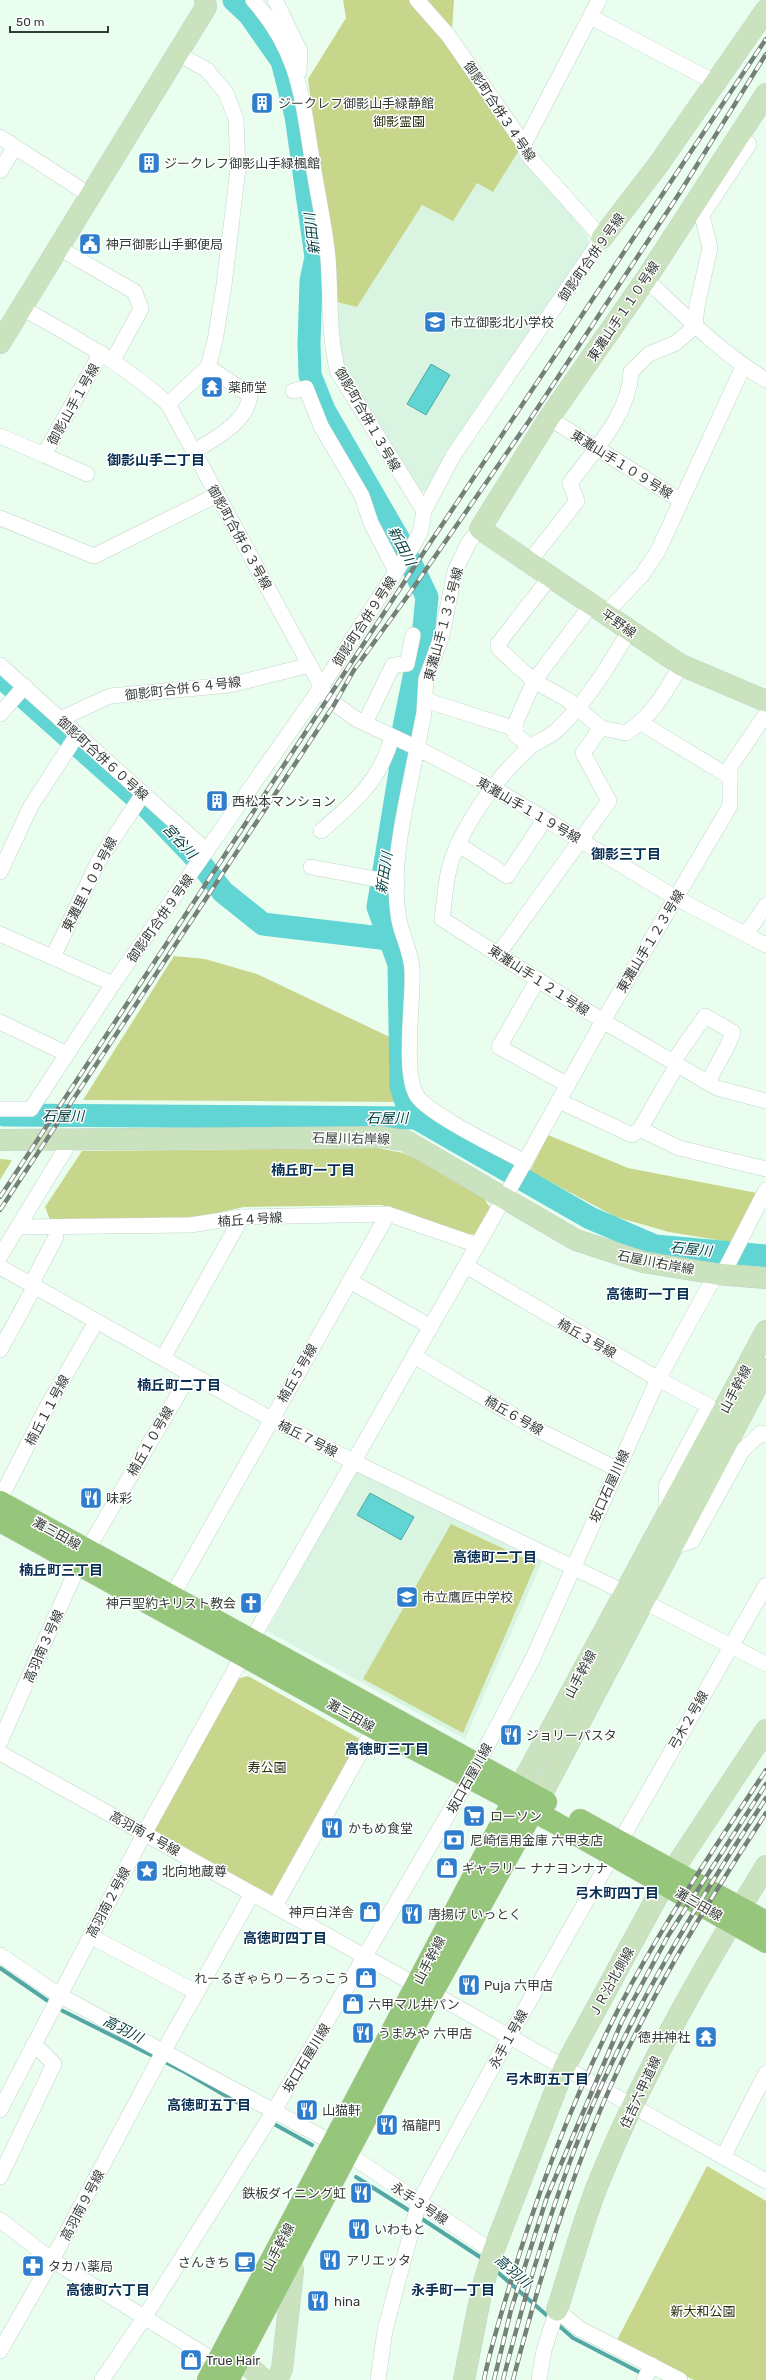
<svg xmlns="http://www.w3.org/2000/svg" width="766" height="2380" font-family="Rubik,'Noto Sans JP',sans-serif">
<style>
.built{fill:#daf4e2}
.green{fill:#c7d68a}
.water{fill:#60d5d4;stroke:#53a7a5}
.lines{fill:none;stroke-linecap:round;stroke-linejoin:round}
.stream{stroke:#53a7a5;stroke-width:4}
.river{stroke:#60d5d4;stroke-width:23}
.street-casing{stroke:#c1d5c8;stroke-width:16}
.secondary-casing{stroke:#c1d5c8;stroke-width:22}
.primary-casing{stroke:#e3e4e3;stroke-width:23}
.street{stroke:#fff;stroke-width:15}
.secondary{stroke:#cae2bd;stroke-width:21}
.primary{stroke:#96c57c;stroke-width:22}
.rail-casing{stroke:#748078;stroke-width:4.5}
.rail{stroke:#fff;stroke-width:3;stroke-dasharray:9;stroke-linecap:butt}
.labels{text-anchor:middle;stroke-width:3;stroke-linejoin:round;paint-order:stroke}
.poi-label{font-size:13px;fill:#343b36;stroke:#fff;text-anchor:start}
.street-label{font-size:13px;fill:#343b36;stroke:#fff}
.park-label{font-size:13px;fill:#292f0c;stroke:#fff}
.water-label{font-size:14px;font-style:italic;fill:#023c3c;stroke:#fff}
.neighbourhood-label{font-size:14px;font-weight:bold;fill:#072f54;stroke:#fff}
</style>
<rect width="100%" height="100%" fill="#eafef0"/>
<!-- built -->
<g class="built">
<polygon points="518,152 588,236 588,247 428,490 414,494 341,364 333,301 357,307 422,205 453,221 477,183 494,191"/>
<polygon points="357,1470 542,1562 465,1739 267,1631"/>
</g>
<!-- green -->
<g class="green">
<polygon points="343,0 410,0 445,38 523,148 518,152 493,192 477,183 453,221 422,205 357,307 333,301 330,240 308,79 346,18"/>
<polygon points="425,0 454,0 452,30"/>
<polygon points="174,956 205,959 257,974 394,1039 397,1085 401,1102 83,1100"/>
<polygon points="548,1135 628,1168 757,1193 730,1242 669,1232 616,1217 530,1171"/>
<polygon points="378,1148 403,1153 426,1163 481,1194 491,1209 475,1234 463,1235 404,1211 381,1205 244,1207 198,1217 50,1220 45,1207 82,1151"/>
<polygon points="0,1159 12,1160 0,1180"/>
<polygon points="451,1524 536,1564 463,1733 363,1679"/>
<polygon points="248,1676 362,1740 272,1899 152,1830 237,1679"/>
<polygon points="707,2166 766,2201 766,2380 694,2380 616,2342"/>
</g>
<!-- water -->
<g class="water">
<polygon points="431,364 450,375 426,415 407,404"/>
<polygon points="370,1493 414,1517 401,1540 357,1515"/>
</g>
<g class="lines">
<!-- stream -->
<g class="stream">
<polyline points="0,1968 61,2010 183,2071 240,2104"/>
<polyline points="274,2124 312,2145"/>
<polyline points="356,2177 413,2213"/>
<polyline points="419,2217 483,2259"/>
<polyline points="494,2269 551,2319"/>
<polyline points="556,2323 573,2338 643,2374"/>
</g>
<!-- river -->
<g class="river">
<polyline points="234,0 249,14 282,61 296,116 316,257 311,281 309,344 310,375 324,410 402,545 427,597 424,627 404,727 400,772 378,907 399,964 401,1086 407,1105 416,1118"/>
<polyline points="0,676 149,809 197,859 223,892 263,924 389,939"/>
<polyline points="4,1115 416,1118 590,1218 655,1246 766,1256"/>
</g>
<!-- street casing -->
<g class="street-casing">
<g id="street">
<path d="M253 0C300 52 302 99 313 165 318 196 325 227 328 258 331 296 328 334 338 372L424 511"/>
<polyline points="275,0 300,51 299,72"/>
<polyline points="591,17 716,83"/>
<polyline points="0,137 91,196"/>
<polyline points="524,144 599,0"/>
<polyline points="0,171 15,147"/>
<polyline points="59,248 135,292 141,309 113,360"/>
<path d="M646 279C684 315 721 353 766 380"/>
<path d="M19 313 29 312C78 339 126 366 168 404L328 699 356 719 417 748 424 713 426 679 442 635 455 571 469 542 480 529"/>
<polyline points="293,391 306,388 321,426 362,496 371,523 396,571"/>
<polyline points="168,404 208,367 215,341 224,285 238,169 236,119 226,93 207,70 177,53"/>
<polyline points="549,418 681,501"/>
<polyline points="0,436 44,455 101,353"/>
<path d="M193 452C214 439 248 422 250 395L208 367"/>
<polyline points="44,455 87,474"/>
<polyline points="0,518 94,556 217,495"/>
<path d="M529 562 577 501 570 483C594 450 629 415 631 372L649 354 676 343 695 326 697 306 710 248 702 215 749 144 738 136"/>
<path d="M551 576 498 644 499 649 534 681 568 700 601 728 626 733C654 714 664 694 681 665"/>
<polyline points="606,613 642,575 658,551 743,367"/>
<path d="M630 630C609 665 587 702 557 730 549 738 537 741 529 748 497 777 457 831 448 874 445 888 444 904 442 919L603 1021 717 1088 766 1101"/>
<polyline points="0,665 207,851"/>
<polyline points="425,700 516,729 515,734 530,747"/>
<polyline points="0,714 25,686"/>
<polyline points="60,719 110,696 230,685 310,665"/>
<polyline points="365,723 393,665 407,664 413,635"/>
<polyline points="641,723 730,777"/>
<polyline points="516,729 516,722 534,681 592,604"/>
<path d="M321 831C355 802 380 781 392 737"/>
<polyline points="458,844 507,876 545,819"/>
<polyline points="311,867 397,883"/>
<polyline points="0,872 31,806 77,735"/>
<polyline points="0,934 113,984"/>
<polyline points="746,934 766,905"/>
<polyline points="499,953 609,801 583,753 601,728"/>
<polyline points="53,957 99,860 143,794"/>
<polyline points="538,979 499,1047 568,1085"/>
<polyline points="0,1022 67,1054"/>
<polyline points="673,1062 705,1016 733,1032 728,1045 708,1082"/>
<polyline points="559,1101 632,1135 640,1129 679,1148 766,1169"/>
<polyline points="0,1109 31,1109 113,984 322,686 415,542 421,530 424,511 453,456 602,238 527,154 524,144 448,35 417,0"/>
<polyline points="640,1129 677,1065"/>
<path d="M525 1162C501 1149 430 1115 417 1096 402 1073 414 999 412 969 411 952 402 936 399 920 389 864 407 803 417 748L492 787 676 898 766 945"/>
<polyline points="18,1227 190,1225 242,1217 388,1214 477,1245"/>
<polyline points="0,1256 71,1140"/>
<polyline points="466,1266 658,1379 709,1406 666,1486 667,1513"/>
<polyline points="0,1267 271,1419 354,1462 624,1592"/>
<polyline points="723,1274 766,1190"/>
<polyline points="350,1281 431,1327"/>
<polyline points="0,1350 34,1288 35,1277 56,1237"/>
<polyline points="414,1356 540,1431 617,1469"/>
<polyline points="163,1358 242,1217"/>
<polyline points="0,1499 47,1407 96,1322"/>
<polyline points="674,1547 692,1541 742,1451 761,1433 766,1435"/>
<polyline points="172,1596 388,1214"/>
<polyline points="643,1601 766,1664"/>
<polyline points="0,1742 79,1564 190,1374"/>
<polyline points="0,1753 416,1985"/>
<polyline points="275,1906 374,1728"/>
<polyline points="90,1936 196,1992"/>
<polyline points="0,1955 59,1995 333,2143"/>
<polyline points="432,1993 766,2181"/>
<polyline points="0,2110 145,1832 243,1655 522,1167 603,1021 730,806 730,767 766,714"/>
<polyline points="347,2153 493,2252"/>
<polyline points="723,2157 766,2073"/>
<polyline points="0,2177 54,2064 34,2044"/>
<polyline points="0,2220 52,2260 218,2363"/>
<polyline points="0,2351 52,2260 163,2052 252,1894"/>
<polyline points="102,2380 144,2318 274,2111 477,1765 532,1660 658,1379 716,1274"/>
<polyline points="378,2380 385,2330 419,2202 509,2037 766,1585"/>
<polyline points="539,2380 544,2350 557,2310 580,2329 680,2380"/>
<polyline points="644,2380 652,2365"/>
</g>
</g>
<!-- secondary casing -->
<g class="secondary-casing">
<g id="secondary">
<polyline points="766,94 646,279 549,418 480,529 681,665 766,701"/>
<polyline points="602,238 658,165 766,10"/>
<polyline points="0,343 206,7 205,0"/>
<polyline points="0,1140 382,1137 406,1141 576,1240 643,1262 716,1274 766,1278"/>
<polyline points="520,1787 766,1331"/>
<polyline points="533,1811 766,1369"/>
<path d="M557 2310C570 2270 581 2228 596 2189 641 2076 702 1970 766 1866"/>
<polyline points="223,2353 251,2368 264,2380"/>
<polyline points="277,2380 282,2369 293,2271 291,2259"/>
<polyline points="464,2380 482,2289 493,2252 564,2068 664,1884 766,1730"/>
</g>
</g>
<!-- primary casing -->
<g class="primary-casing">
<g id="primary">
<polyline points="0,1502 546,1802"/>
<polyline points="0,1521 374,1728 552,1821 766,1942"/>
<polyline points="580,1820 766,1922"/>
<polyline points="208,2380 520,1788"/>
<polyline points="228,2380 432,1993 533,1811"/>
</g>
</g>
<!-- street -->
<use href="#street" class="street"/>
<!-- secondary -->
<use href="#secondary" class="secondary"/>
<!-- primary -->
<use href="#primary" class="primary"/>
<!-- rail casing -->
<g class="rail-casing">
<g id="rail">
<polyline points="0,1197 426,549 766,39"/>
<polyline points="0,1210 334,705 354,670 409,594 529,421 679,194 766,54"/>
<path d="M484 2380C490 2349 500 2318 509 2288 540 2183 580 2080 632 1983 672 1910 720 1840 766 1770"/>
<polyline points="494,2380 511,2310 547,2197 622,2021 668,1936 766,1784"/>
<path d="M503 2380C525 2294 550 2210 583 2128 631 2011 697 1903 766 1798"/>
<path d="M513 2380C537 2287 565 2194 602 2106 646 2002 705 1906 766 1813"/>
</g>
</g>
<!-- rail -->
<use href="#rail" class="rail"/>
</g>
<!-- icons -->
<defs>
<g id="building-square" transform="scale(1.15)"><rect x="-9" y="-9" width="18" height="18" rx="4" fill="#2e7ecd" stroke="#fff"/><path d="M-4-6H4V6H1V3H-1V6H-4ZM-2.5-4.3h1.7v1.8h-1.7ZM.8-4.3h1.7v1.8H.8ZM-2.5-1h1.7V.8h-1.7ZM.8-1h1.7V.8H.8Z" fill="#fff"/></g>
<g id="civic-square" transform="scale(1.15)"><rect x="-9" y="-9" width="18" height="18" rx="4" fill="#2e7ecd" stroke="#fff"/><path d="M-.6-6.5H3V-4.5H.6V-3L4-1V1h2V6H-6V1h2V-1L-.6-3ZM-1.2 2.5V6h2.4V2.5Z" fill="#fff"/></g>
<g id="school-square" transform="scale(1.15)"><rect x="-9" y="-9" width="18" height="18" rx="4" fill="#2e7ecd" stroke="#fff"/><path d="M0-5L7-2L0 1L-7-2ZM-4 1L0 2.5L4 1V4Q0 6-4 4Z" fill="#fff"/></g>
<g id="temple-square" transform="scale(1.15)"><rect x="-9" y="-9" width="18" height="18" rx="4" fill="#2e7ecd" stroke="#fff"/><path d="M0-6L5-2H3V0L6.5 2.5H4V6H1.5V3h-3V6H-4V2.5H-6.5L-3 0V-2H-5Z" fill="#fff"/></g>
<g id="restaurant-square" transform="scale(1.15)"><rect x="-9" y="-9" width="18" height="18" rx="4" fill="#2e7ecd" stroke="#fff"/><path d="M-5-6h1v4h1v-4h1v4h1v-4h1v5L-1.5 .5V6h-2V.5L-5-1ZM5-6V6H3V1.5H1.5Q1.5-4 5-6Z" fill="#fff"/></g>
<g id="church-square" transform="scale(1.15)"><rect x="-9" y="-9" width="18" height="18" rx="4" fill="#2e7ecd" stroke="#fff"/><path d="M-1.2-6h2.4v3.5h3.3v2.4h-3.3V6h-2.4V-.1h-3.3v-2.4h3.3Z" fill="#fff"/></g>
<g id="supermarket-square" transform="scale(1.15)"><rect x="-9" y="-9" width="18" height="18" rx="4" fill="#2e7ecd" stroke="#fff"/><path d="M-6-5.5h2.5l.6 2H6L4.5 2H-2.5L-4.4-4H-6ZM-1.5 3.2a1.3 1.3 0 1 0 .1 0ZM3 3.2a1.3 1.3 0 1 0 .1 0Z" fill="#fff"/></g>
<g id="bank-square" transform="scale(1.15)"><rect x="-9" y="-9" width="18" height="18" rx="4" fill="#2e7ecd" stroke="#fff"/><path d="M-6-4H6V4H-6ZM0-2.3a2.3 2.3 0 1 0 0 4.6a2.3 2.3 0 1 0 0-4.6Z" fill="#fff"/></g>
<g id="shop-square" transform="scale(1.15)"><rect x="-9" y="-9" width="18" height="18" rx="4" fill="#2e7ecd" stroke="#fff"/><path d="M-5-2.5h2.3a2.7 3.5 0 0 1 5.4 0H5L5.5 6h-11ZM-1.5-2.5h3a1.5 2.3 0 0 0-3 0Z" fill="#fff"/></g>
<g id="sight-square" transform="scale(1.15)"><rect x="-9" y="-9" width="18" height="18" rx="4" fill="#2e7ecd" stroke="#fff"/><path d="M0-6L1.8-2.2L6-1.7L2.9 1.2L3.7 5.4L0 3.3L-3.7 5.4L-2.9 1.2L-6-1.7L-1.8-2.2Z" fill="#fff"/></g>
<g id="cafe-square" transform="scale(1.15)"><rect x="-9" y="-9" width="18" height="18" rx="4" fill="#2e7ecd" stroke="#fff"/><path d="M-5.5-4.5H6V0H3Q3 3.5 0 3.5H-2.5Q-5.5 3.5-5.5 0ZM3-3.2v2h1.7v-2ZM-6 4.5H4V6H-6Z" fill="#fff"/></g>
<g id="pharmacy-square" transform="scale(1.15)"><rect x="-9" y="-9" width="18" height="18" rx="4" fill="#2e7ecd" stroke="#fff"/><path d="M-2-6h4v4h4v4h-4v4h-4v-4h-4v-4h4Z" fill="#fff"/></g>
</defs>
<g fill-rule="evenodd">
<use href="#building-square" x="262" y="103"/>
<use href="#building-square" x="149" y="163"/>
<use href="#civic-square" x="90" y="244"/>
<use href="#school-square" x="435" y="322"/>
<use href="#temple-square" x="212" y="387"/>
<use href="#building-square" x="217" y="801"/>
<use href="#restaurant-square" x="91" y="1498"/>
<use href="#school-square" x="407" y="1597"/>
<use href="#church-square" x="251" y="1603"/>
<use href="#restaurant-square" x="511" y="1735"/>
<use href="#supermarket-square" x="474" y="1816"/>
<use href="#restaurant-square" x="332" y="1828"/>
<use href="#bank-square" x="454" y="1840"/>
<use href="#shop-square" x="447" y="1868"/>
<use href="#sight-square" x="147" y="1871"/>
<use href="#shop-square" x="370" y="1912"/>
<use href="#restaurant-square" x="412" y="1914"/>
<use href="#shop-square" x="366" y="1978"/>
<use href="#restaurant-square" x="469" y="1985"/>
<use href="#shop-square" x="353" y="2004"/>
<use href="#restaurant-square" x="363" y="2033"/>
<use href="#temple-square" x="706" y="2037"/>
<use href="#restaurant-square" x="307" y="2110"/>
<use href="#restaurant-square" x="387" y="2125"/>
<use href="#restaurant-square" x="361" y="2193"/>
<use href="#restaurant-square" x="359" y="2229"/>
<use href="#restaurant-square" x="330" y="2260"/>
<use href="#cafe-square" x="245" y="2262"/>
<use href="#pharmacy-square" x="33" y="2266"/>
<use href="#restaurant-square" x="318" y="2301"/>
<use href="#shop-square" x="191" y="2360"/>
</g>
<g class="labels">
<!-- poi labels -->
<g class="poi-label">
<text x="278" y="108">ジークレフ御影山手緑静館</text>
<text x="164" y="168">ジークレフ御影山手緑楓館</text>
<text x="106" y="249">神戸御影山手郵便局</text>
<text x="450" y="327">市立御影北小学校</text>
<text x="228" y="392">薬師堂</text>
<text x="232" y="806">西松本マンション</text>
<text x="106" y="1503">味彩</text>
<text x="422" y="1602">市立鷹匠中学校</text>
<text x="236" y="1608" text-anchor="end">神戸聖約キリスト教会</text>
<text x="526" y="1740">ジョリーパスタ</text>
<text x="490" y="1821">ローソン</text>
<text x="348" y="1833">かもめ食堂</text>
<text x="470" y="1845">尼崎信用金庫 六甲支店</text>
<text x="462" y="1873">ギャラリー ナナヨンナナ</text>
<text x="162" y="1876">北向地蔵尊</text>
<text x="354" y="1917" text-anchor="end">神戸白洋舎</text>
<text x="428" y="1919">唐揚げ いっとく</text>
<text x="350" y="1983" text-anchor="end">れーるぎゃらりーろっこう</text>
<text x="484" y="1990">Puja 六甲店</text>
<text x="368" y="2009">六甲マル井パン</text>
<text x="378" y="2038">うまみや 六甲店</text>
<text x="690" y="2042" text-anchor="end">徳井神社</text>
<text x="322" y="2115">山猫軒</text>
<text x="402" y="2130">福龍門</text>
<text x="346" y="2198" text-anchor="end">鉄板ダイニング虹</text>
<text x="374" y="2234">いわもと</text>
<text x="346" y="2265">アリエッタ</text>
<text x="230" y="2267" text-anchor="end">さんきち</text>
<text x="48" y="2271">タカハ薬局</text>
<text x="334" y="2306">hina</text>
<text x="206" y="2365">True Hair</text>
</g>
<!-- street labels -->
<g class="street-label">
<text transform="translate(500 111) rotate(56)" y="5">御影町合併３４号線</text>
<text transform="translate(591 257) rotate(-55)" y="5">御影町合併９号線</text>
<text transform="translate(623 311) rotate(-56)" y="5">東灘山手１１０号線</text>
<text transform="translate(73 404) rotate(-61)" y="5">御影山手１号線</text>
<text transform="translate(368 419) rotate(60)" y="5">御影町合併１３号線</text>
<text transform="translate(622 464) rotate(32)" y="5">東灘山手１０９号線</text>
<text transform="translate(240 537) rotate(61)" y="5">御影町合併６３号線</text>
<text transform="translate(364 621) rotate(-57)" y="5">御影町合併９号線</text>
<text transform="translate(619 623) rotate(35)" y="5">平野線</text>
<text transform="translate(443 624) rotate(-75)" y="5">東灘山手１３３号線</text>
<text transform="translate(183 688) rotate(-7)" y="5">御影町合併６４号線</text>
<text transform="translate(103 758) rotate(42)" y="5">御影町合併６０号線</text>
<text transform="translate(529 810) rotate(30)" y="5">東灘山手１１９号線</text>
<text transform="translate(89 884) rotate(-63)" y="5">東灘里１０９号線</text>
<text transform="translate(160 918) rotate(-55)" y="5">御影町合併９号線</text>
<text transform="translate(650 941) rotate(-59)" y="5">東灘山手１２３号線</text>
<text transform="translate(539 980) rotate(33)" y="5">東灘山手１２１号線</text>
<text transform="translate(351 1138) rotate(1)" y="5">石屋川右岸線</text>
<text transform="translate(250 1219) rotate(-4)" y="5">楠丘４号線</text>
<text transform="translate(656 1262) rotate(11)" y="5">石屋川右岸線</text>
<text transform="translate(587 1338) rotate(30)" y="5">楠丘３号線</text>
<text transform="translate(297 1373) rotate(-60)" y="5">楠丘５号線</text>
<text transform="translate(735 1389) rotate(-62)" y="5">山手幹線</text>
<text transform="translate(47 1410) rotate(-62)" y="5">楠丘１１号線</text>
<text transform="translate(514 1415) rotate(30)" y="5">楠丘６号線</text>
<text transform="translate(308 1438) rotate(27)" y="5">楠丘７号線</text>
<text transform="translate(150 1441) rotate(-60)" y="5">楠丘１０号線</text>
<text transform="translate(609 1486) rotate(-66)" y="5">坂口石屋川線</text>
<text transform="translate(57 1533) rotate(29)" y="5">灘三田線</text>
<text transform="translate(43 1646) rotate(-66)" y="5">高羽南３号線</text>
<text transform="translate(580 1674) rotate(-62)" y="5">山手幹線</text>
<text transform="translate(351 1715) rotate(29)" y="5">灘三田線</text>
<text transform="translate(688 1720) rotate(-60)" y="5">弓木２号線</text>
<text transform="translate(469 1778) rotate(-61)" y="5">坂口石屋川線</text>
<text transform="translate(145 1833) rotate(29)" y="5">高羽南４号線</text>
<text transform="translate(108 1902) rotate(-62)" y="5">高羽南２号線</text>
<text transform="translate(699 1904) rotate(30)" y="5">灘三田線</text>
<text transform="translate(429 1960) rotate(-62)" y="5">山手幹線</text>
<text transform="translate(611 1982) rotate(-61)" y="5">ＪＲ沿北側線</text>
<text transform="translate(508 2039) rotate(-61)" y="5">永手１号線</text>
<text transform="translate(306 2058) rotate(-59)" y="5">坂口石屋川線</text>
<text transform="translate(640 2092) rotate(-65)" y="5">住吉六甲道線</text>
<text transform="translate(420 2203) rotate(34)" y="5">永手３号線</text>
<text transform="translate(82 2205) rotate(-62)" y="5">高羽南９号線</text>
<text transform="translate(278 2247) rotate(-62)" y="5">山手幹線</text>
</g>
<!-- park labels -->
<g class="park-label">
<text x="399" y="126">御影霊園</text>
<text x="267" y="1772">寿公園</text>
<text x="703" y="2316">新大和公園</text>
</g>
<!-- water labels -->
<g class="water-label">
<text transform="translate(312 234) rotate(-97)" y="5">新田川</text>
<text transform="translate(402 546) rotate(62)" y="5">新田川</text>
<text transform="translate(180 841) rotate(47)" y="5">宮谷川</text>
<text transform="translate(384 873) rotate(-81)" y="5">新田川</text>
<text x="63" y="1121">石屋川</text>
<text x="387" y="1123">石屋川</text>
<text transform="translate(691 1249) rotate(6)" y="5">石屋川</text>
<text transform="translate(123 2029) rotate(27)" y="5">高羽川</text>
<text transform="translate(513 2271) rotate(41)" y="5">高羽川</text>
</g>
<!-- neighbourhood labels -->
<g class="neighbourhood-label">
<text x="156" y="465">御影山手二丁目</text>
<text x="626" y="859">御影三丁目</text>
<text x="313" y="1175">楠丘町一丁目</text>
<text x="648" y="1299">高徳町一丁目</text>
<text x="179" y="1390">楠丘町二丁目</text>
<text x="495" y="1562">高徳町二丁目</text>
<text x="61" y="1575">楠丘町三丁目</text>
<text x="387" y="1754">高徳町三丁目</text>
<text x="617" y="1898">弓木町四丁目</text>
<text x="285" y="1943">高徳町四丁目</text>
<text x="547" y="2084">弓木町五丁目</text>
<text x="209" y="2110">高徳町五丁目</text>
<text x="108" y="2295">高徳町六丁目</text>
<text x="453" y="2295">永手町一丁目</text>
</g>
</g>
<!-- scale -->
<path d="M10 26v6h98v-6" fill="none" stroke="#343b36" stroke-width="2"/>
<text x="16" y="26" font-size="12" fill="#343b36" stroke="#ffffff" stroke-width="3" paint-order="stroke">50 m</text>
</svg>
